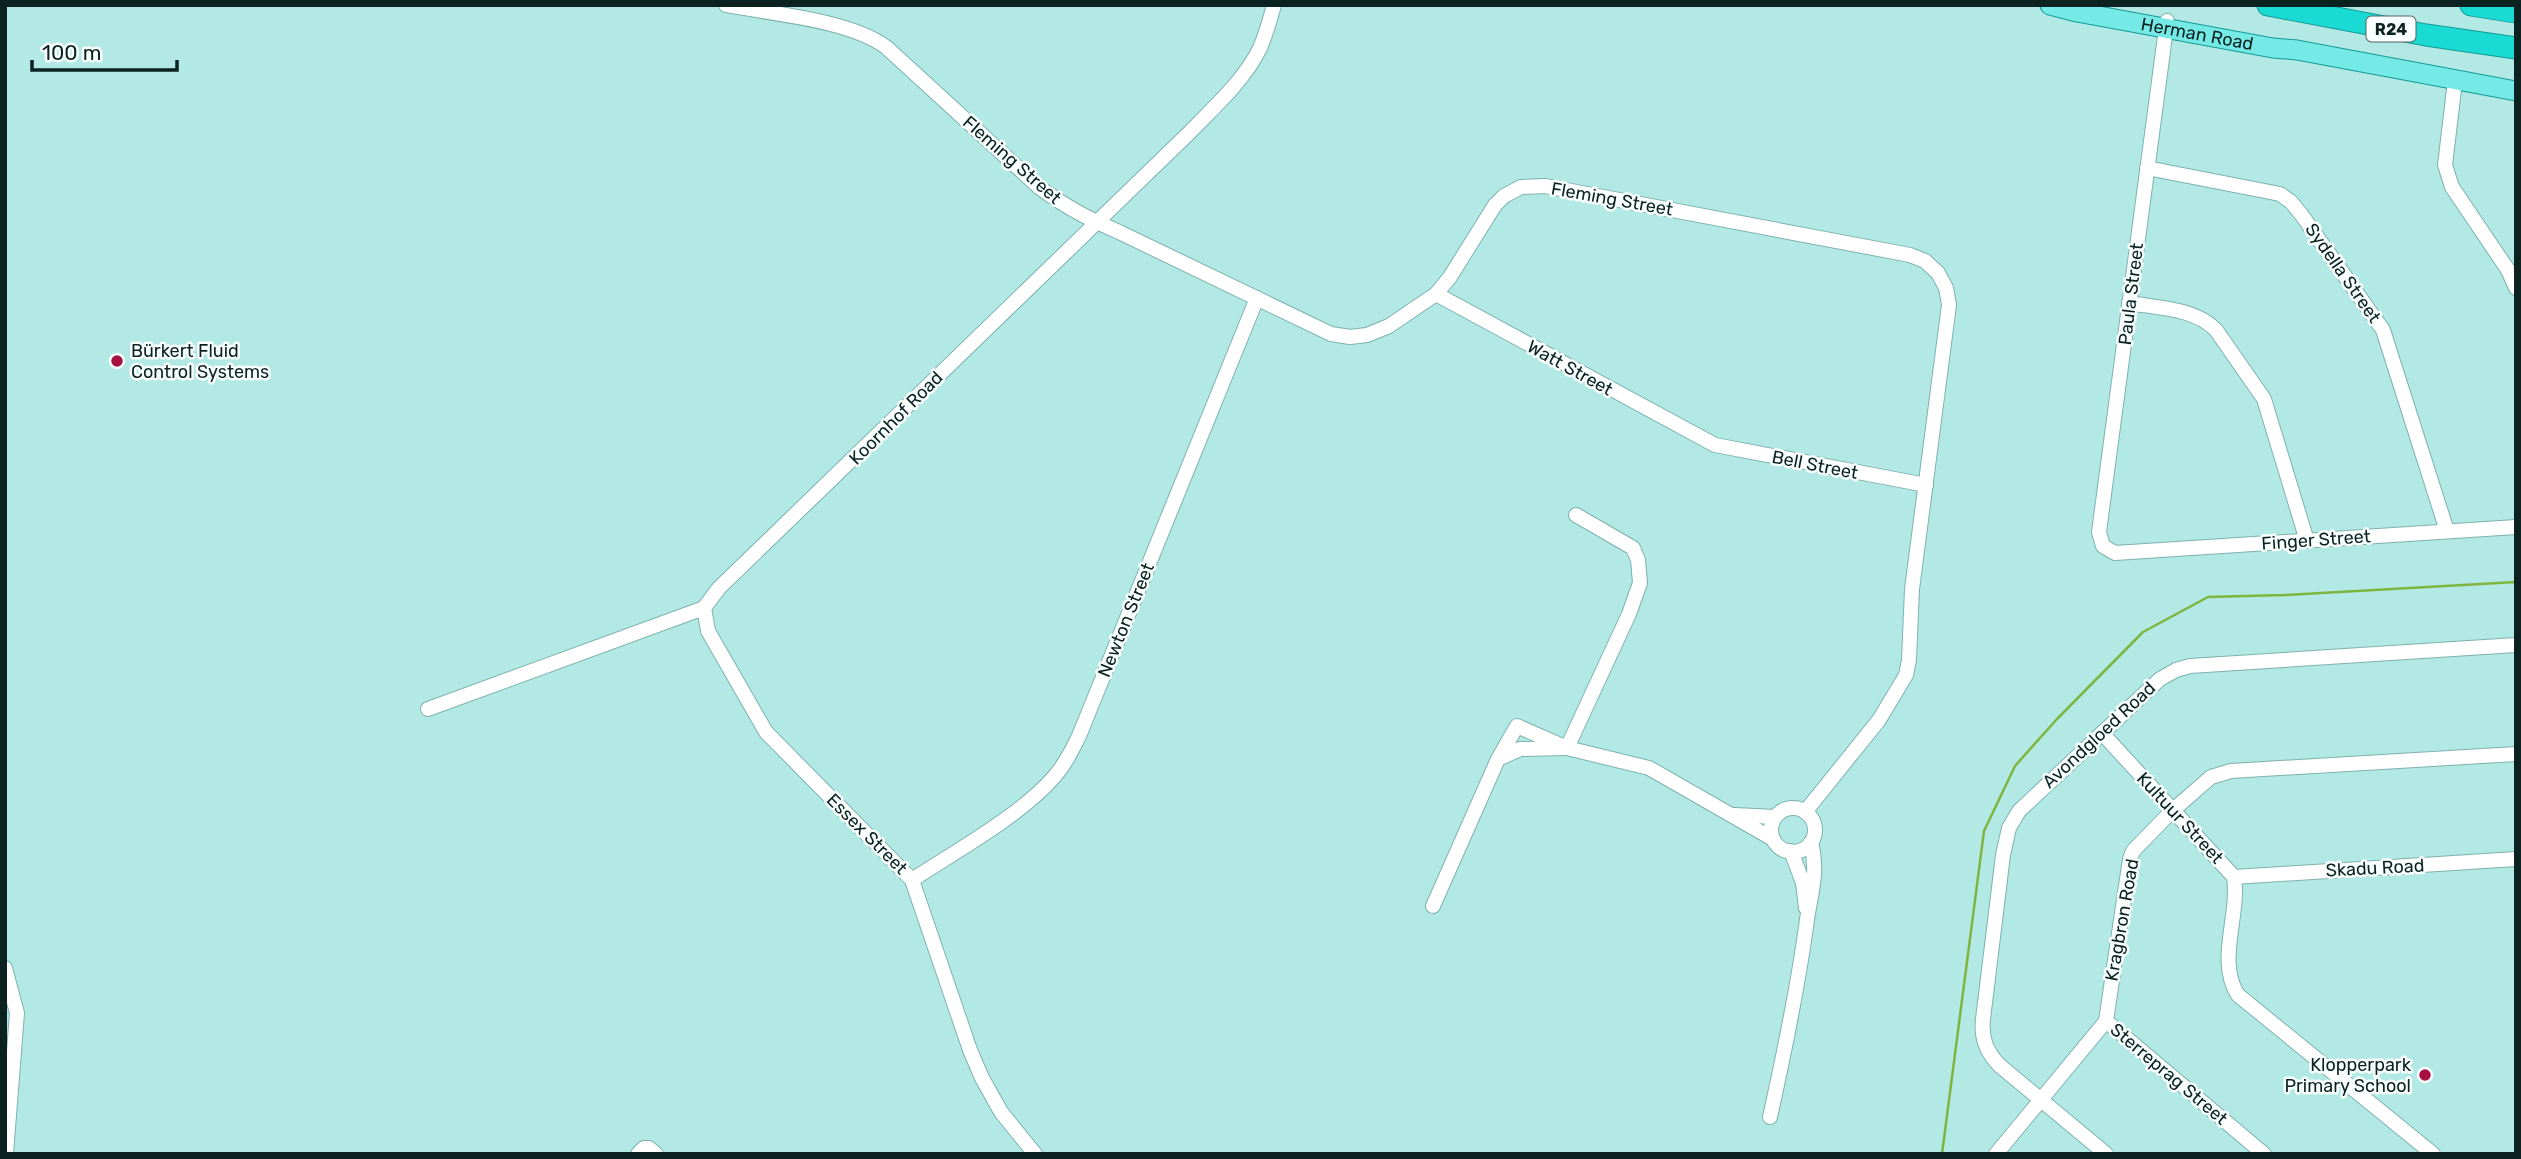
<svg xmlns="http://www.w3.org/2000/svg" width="2521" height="1159" font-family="Rubik,sans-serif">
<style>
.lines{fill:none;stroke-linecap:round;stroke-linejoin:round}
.stream{stroke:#7eb53f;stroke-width:2.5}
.minor-casing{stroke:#7db2af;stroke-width:16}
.major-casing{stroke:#149a95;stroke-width:21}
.highway-casing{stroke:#149a95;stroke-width:23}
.minor{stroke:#fff;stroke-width:14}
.major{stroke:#75e9e5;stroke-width:19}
.highway{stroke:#19dbd4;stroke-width:21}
.poi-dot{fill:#a71042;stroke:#f9fffe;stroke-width:2.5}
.labels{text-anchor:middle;stroke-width:5;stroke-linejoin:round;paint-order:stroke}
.shield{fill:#f9fffe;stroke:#536463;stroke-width:2}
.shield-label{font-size:16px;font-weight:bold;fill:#0c2221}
.street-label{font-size:18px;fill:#0c2221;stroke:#f9fffe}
.poi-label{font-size:18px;fill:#0c2221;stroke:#f9fffe;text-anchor:start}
</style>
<rect width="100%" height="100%" fill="#b2e9e5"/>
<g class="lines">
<!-- stream -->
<polyline class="stream" points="1942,1154 1984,831 2015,766 2057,719 2143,632 2208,597 2284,595 2516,582"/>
<!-- minor casing -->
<g class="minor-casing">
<g id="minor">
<path d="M726 5C772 14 850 20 886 47L1040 188C1067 208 1089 219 1119 232L1331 334 1350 337 1367 335 1389 326 1405 315 1436 294 1450 277 1495 205 1504 196 1521 187 1545 186 1910 255 1925 261 1938 273 1946 288 1949 305 1912 589 1909 660 1906 675 1879 720 1805 812"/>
<polyline points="2167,21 2099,532 2103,546 2115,553 2516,527"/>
<polyline points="2455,81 2445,165 2452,187 2508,270 2516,288"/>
<polyline points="2147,168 2280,194 2291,202 2301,214 2383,330 2447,531"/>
<polyline points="1436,294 1715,445 1926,485"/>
<path d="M2129 303C2158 308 2195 308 2216 330L2264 399 2307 541"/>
<polyline points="704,608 708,631 766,732 912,880 970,1050 982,1078 1001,1112 1035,1154"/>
<path d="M428 709 704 608 719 588 1188 134C1213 108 1244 81 1260 48 1266 34 1270 20 1274 5"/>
<path d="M2102 733 2234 877C2240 915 2216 961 2238 995L2433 1154"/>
<polyline points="1500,758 1520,749 1567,748 1629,614 1640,583 1638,560 1633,548 1576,515"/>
<circle cx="1793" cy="830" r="22"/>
<polyline points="1735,815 1775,817"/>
<polyline points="1791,851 1803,883 1806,908"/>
<polyline points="2234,877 2516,859"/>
<path d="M912 880C956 851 1020 816 1054 777 1065 765 1072 750 1079 736L1257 298"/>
<polyline points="1433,906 1498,759 1517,726 1567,748 1649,768 1773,839"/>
<polyline points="5,968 17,1013 6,1154"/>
<polyline points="2106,1021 2264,1154"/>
<path d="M1770 1117C1784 1054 1797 991 1806 927 1810 893 1819 877 1811 842"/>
<polyline points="638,1154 644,1148 649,1148 656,1154"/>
<polyline points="1996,1154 2106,1021 2130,859 2133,851 2172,811 2211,777 2231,771 2516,754"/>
<path d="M2106 1154 1999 1065C1986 1051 1981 1038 1983 1019L2003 855 2009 828 2019 811 2160 679 2176 670 2190 666 2516 645"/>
</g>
</g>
<!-- major casing -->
<g class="major-casing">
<g id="major">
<path id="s1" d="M2050 5 2077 12 2273 48 2297 50 2516 91"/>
</g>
</g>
<!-- highway casing -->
<g class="highway-casing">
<g id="highway">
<polyline points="2268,5 2426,35 2516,48"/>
<polyline points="2471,5 2516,12"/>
</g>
</g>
<!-- minor -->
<use href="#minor" class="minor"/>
<!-- major -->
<use href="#major" class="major"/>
<!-- highway -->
<use href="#highway" class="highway"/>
</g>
<!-- markers -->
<g class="poi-dot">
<circle cx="117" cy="361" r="7"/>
<circle cx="2425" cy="1075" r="7"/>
</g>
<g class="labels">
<!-- shield labels -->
<rect class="shield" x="2366.5" y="16.5" width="49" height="25" rx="5"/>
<g class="shield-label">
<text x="2391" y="35">R24</text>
</g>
<!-- street labels -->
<g class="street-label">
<text dy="6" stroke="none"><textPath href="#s1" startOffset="150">Herman Road</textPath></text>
<text transform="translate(1012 160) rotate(41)" y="6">Fleming Street</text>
<text transform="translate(1612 199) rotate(10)" y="6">Fleming Street</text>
<text transform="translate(2343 273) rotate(55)" y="6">Sydella Street</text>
<text transform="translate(2131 294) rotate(-83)" y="6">Paula Street</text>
<text transform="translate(1570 368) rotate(29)" y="6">Watt Street</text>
<text transform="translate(896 418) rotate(-45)" y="6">Koornhof Road</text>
<text transform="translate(1815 465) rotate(11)" y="6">Bell Street</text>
<text transform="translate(2316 540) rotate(-4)" y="6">Finger Street</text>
<text transform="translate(1126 620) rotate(-68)" y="6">Newton Street</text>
<text transform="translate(2099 735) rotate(-43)" y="6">Avondgloed Road</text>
<text transform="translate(2180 818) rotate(47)" y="6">Kultuur Street</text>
<text transform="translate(867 834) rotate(45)" y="6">Essex Street</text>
<text transform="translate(2375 868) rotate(-3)" y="6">Skadu Road</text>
<text transform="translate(2122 920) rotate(-80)" y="6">Kragbron Road</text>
<text transform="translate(2169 1074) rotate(40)" y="6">Sterreprag Street</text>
</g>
<!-- poi labels -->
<g class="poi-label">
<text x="131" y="357">Bürkert Fluid<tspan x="131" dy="21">Control Systems</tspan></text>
<text x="2411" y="1071" text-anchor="end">Klopperpark<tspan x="2411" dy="21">Primary School</tspan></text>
</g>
</g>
<!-- border -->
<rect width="2521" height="1159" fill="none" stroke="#0c2221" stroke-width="14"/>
<!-- scale -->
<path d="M32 60v10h145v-10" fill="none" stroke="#0c2221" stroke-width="3.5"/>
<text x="42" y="60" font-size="21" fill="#0c2221" stroke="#f9fffe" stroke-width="5" paint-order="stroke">100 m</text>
</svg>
